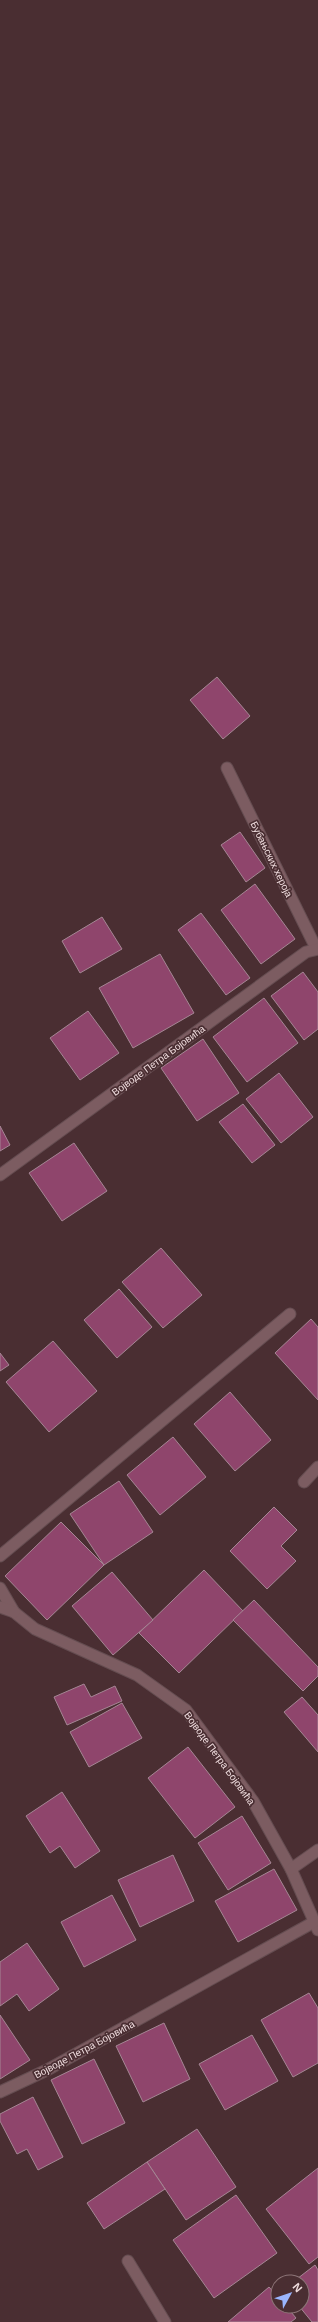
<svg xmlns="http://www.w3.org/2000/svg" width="318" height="2322" font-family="Arial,sans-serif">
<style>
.building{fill:#8f456c;stroke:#a58694}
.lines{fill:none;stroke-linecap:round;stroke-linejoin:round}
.service-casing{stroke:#654d51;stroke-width:13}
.minor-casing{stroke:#654d51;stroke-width:13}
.service{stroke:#7c5c61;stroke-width:11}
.minor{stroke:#7c5c61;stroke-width:11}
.labels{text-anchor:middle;stroke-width:3.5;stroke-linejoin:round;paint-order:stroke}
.street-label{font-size:10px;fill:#f0dddf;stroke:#4a2e32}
</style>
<rect width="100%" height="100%" fill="#4a2e32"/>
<!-- building -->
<g class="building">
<polygon points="217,677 250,716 223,739 190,700"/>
<polygon points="240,832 265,868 246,882 221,845"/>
<polygon points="255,884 295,939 261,964 221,910"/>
<polygon points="201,913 250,978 226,995 178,930"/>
<polygon points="102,917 122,949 80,973 62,941"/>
<polygon points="160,954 194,1013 133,1048 99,988"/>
<polygon points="303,972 318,992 318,1029 304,1040 271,996"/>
<polygon points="264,998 298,1043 247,1082 213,1037"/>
<polygon points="88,1011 119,1053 80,1080 50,1038"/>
<polygon points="203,1039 239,1093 197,1121 161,1068"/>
<polygon points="279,1073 313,1117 281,1143 246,1099"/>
<polygon points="243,1104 275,1145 252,1163 219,1122"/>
<polygon points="0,1126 10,1145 0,1151"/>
<polygon points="74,1143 107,1191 62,1221 29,1173"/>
<polygon points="161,1248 202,1295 163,1328 122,1282"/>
<polygon points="119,1289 152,1327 117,1358 84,1320"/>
<polygon points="311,1319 318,1327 318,1400 275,1353"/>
<polygon points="53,1341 97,1391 49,1432 6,1382"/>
<polygon points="0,1353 9,1365 0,1371"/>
<polygon points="230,1392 271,1440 235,1471 194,1424"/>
<polygon points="173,1437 206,1477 160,1515 127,1475"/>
<polygon points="119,1481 153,1532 104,1565 70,1514"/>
<polygon points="274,1507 297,1530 281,1546 296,1561 267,1589 230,1551"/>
<polygon points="61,1522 104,1565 47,1620 5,1576"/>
<polygon points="204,1570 243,1611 179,1673 139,1633"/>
<polygon points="112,1572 153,1620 113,1655 72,1606"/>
<polygon points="254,1600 318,1667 318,1676 303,1691 233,1620"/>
<polygon points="84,1684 91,1697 115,1686 122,1701 67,1725 54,1697"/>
<polygon points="302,1697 318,1715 318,1752 284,1712"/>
<polygon points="122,1703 142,1738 89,1767 70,1732"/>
<polygon points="188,1747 235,1807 195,1838 148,1778"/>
<polygon points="62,1792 100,1851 75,1868 60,1846 50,1853 26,1816"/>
<polygon points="242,1816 271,1863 228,1890 198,1843"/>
<polygon points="173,1855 194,1901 140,1927 118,1880"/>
<polygon points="274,1869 297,1910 238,1942 215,1901"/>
<polygon points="112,1895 136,1940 84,1967 61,1922"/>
<polygon points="27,1943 59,1989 29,2011 17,1994 0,2006 0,1962"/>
<polygon points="309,1993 318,2008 318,2063 293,2077 261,2020"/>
<polygon points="0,2015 30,2060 0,2079"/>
<polygon points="164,2023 190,2079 143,2102 116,2046"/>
<polygon points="252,2035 278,2081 225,2110 199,2064"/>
<polygon points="94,2059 125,2123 82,2144 51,2080"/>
<polygon points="33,2097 63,2157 38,2170 27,2149 17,2154 0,2121 0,2114"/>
<polygon points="197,2129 236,2187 186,2220 147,2162"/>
<polygon points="147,2162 165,2189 104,2229 87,2203"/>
<polygon points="318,2168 318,2257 309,2264 266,2209"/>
<polygon points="236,2195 277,2253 214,2298 173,2240"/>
<polygon points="315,2265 318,2270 318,2322 312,2322 299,2306 302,2306 302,2282 293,2282"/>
<polygon points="269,2287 278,2297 278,2306 286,2306 296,2318 291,2322 228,2322"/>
</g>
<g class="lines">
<!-- service casing -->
<g class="service-casing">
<g id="service">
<polyline points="227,768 316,948"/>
<polyline points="0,1556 290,1314"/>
</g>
</g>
<!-- minor casing -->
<g class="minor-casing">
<g id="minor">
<polyline points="0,1175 306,952 318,949"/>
<polyline points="304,1482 318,1467"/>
<polyline points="0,1588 14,1612 35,1629 137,1675 186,1710 253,1801 291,1869 318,1930"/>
<polyline points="0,1607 14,1612"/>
<polyline points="291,1869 318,1850"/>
<polyline points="0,2092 47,2070 314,1922"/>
<polyline points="128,2261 165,2322"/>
</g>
</g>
<!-- service -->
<use href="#service" class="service"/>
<!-- minor -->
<use href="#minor" class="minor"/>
</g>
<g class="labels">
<!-- street labels -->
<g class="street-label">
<text transform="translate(272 859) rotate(64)" y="4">Бубањских хероја</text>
<text transform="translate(158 1060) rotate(-36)" y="4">Војводе Петра Бојовића</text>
<text transform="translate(220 1758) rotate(54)" y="4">Војводе Петра Бојовића</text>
<text transform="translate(84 2049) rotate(-28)" y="4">Војводе Петра Бојовића</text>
</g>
</g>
<!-- north arrow -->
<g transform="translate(290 2294) rotate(50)"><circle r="19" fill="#4a2e32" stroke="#8c7477"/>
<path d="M0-3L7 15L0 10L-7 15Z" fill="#9ab5fd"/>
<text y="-6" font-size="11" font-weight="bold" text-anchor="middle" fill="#f0dddf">N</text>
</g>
</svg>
